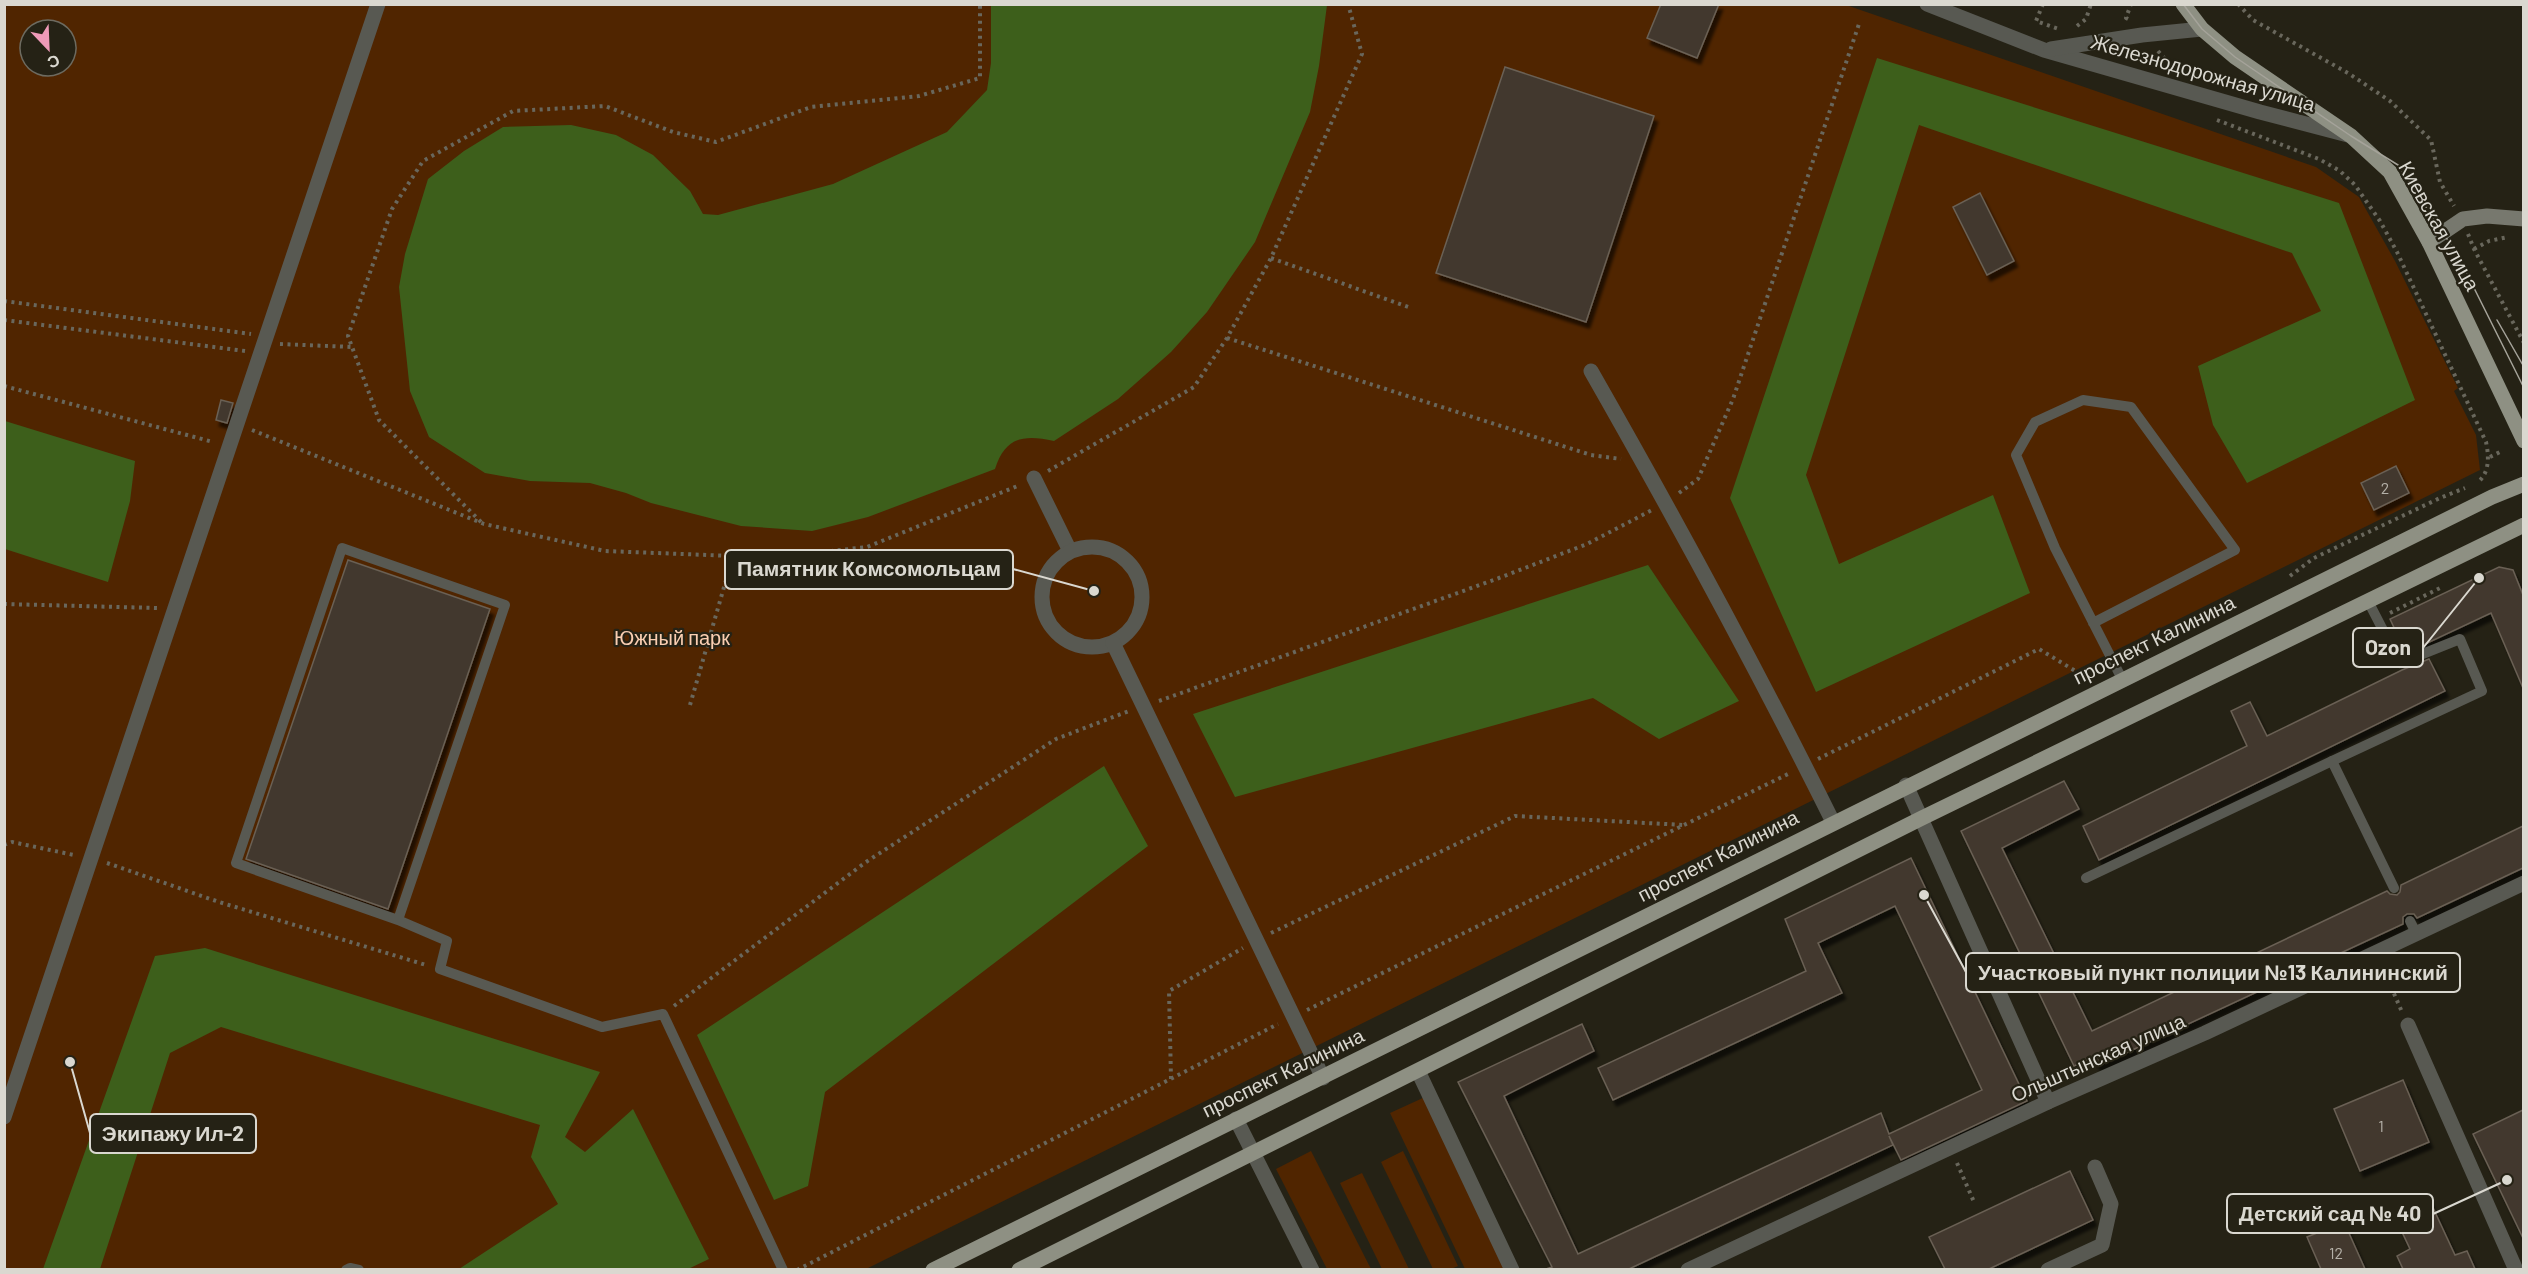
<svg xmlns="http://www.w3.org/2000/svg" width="2528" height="1274" font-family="Barlow,sans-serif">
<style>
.green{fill:#502500;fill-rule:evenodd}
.water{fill:#3d5f1b}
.building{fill:#42392e;stroke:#6a6054;stroke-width:1.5;filter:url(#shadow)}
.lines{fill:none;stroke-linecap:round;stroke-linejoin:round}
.path{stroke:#69675c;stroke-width:4;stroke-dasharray:3 4.5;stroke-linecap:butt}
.lane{stroke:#585952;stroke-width:10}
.street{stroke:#585952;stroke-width:15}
.secondary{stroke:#77786e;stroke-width:15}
.primary{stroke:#8e9083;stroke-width:15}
.tram{stroke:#a5a39a;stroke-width:1.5}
.labels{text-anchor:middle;stroke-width:4.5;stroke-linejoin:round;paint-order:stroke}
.number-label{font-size:16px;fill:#b4b0a8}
.street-label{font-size:20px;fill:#dad8d0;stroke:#252215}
.park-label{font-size:20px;fill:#faceb1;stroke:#252215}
.leader{fill:none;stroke:#dad8d0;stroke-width:2}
.callout-dot{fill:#dad8d0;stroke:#252215;stroke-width:2}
.callout{fill:#252215;stroke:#dad8d0;stroke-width:2}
.callout-label{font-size:21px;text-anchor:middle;font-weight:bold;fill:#dad8d0}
</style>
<defs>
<filter id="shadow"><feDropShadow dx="3.5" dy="6" stdDeviation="1.5" flood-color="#0009"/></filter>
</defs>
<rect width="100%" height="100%" fill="#252215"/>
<!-- green -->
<g class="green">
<path d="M5 5H1846L2316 167 2359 197 2395 261 2458 388 2454 391 2476 435 2480 470 866 1269 5 1270ZM30 30H66V66H30Z"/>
<polygon points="1425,1097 1507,1269 1465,1269 1390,1113"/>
<polygon points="1311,1151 1371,1269 1327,1269 1276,1169"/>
<polygon points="1403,1151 1458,1266 1451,1269 1433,1269 1381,1162"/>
<polygon points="1362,1173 1409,1269 1382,1269 1340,1183"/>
</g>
<!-- water -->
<g class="water">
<path d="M991 5H1327L1319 66 1310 112 1255 242 1207 312 1171 352 1118 399 1054 441C1024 434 1005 437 995 469L868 517 812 531 741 526 651 503 626 493 590 483 530 481 485 473 429 437 410 391 399 287 405 254 428 179 464 151 503 127 571 125 616 135 653 155 690 191 703 214 718 215 833 184 947 132 987 90 991 63Z"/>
<polygon points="1877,58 2339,203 2415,400 2247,483 2213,425 2198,366 2321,311 2292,253 1919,125 1806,475 1839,564 1993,495 2030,593 1816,692 1730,498"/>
<polygon points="5,421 135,461 130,501 108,582 5,549"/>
<polygon points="1648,565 1739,701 1659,739 1593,698 1235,797 1193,714"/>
<polygon points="1104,766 1148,846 825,1092 808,1186 774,1200 697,1035"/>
<polygon points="205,948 600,1072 565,1137 585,1152 633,1109 709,1259 686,1270 459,1269 558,1204 531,1157 540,1125 221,1027 170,1053 100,1269 43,1269 155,956"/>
</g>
<!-- building -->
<g class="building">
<polygon points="1661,4 1719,4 1697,58 1647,38"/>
<polygon points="1505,67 1654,116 1586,322 1436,273"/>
<polygon points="1980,193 2014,261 1987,275 1953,207"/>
<polygon points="221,400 233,403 227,423 216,420"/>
<polygon points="2396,466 2409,493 2374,510 2361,483"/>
<polygon points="348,560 490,609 388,909 246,859"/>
<polygon points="2499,567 2513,570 2523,595 2523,688 2491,613 2406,653 2390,619"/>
<polygon points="2429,659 2445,691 2099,860 2083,826 2247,746 2231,711 2250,702 2267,736 2402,670"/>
<polygon points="2064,781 2079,809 2002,848 2092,1031 2387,891 2390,894 2397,895 2400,892 2401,885 2523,826 2523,868 2417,918 2414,914 2407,914 2403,917 2403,924 2098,1066 2093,1057 2074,1066 1961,831"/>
<polygon points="1911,858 2027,1101 1901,1160 1889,1136 1893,1145 1629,1269 1546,1269 1552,1267 1458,1082 1582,1024 1594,1051 1504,1096 1578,1254 1881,1113 1889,1134 1982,1090 1895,906 1818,943 1842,993 1613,1100 1598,1068 1806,971 1785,919"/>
<polygon points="2403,1080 2429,1142 2360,1171 2334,1109"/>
<polygon points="2523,1110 2523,1238 2473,1134"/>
<polygon points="2070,1171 2093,1220 1989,1269 1945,1269 1929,1237"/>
<polygon points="2428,1197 2455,1255 2467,1251 2475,1269 2403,1269 2397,1256 2410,1249 2394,1215"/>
<polygon points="2344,1222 2365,1269 2321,1269 2307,1237"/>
</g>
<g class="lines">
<!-- path -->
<g class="path">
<polyline points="2043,4 2036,21 2059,29"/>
<polyline points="2238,4 2253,20 2348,73 2390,101 2431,140 2440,182 2454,206"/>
<polyline points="2128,19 2126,18 2131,4"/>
<polyline points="2077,26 2086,19 2091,4"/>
<polyline points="2158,51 2175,70"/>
<path d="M2217 120 2319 159 2340 171 2355 185 2380 221 2397 252 2486 442C2489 456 2490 473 2477 483"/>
<polyline points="2468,234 2474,249 2524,343"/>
<polyline points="2474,249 2489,241 2508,237"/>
<polyline points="1271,258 1411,308"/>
<polyline points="4,301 251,334"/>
<polyline points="4,320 245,351"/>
<polyline points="1227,338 1591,455 1621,459"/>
<polyline points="280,344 352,347"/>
<polyline points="4,386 213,442"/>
<polyline points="252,430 484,524 605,551 733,556 787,556 867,547 1020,485"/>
<polyline points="2490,457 2500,452"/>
<polyline points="1048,471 1194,387 1227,338 1271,258 1362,54 1348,4"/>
<polyline points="1679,493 1698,479 1733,399 1860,21"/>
<polyline points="481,522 379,420 348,336 392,209 423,161 513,111 605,106 673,132 716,142 811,107 919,96 980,78 980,4"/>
<polyline points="2290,576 2314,558 2440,498 2465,488"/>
<polyline points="4,604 157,608"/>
<polyline points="2390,613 2442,587"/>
<polyline points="1159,701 1499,578 1587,544 1652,510"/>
<polyline points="690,705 733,556"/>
<polyline points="1818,759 2039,649 2087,678"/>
<polyline points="4,845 12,842 74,855"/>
<polyline points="107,863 219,902 426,965"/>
<polyline points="1271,933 1515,816 1684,825"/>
<polyline points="2382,966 2402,1012"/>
<polyline points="674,1006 866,862 1056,739 1129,711"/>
<polyline points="1307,1010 1790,773"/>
<polyline points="1171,1079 1169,991 1243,948"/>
<polyline points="1957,1163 1974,1202"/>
<polyline points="797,1270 1278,1024"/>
</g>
<!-- lane -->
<g class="lane">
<polyline points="2093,623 2235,550 2131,407 2083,400 2035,422 2016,455 2055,548 2122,679"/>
<polyline points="2332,761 2482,691 2460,639 2400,663 2368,601"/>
<polyline points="2086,878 2332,761 2394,888"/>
<polyline points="398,920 505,605 342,548 236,863 398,920 447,941 440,969 602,1027 663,1014 783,1270"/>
<polyline points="2410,921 2416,933"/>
<polyline points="346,1270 350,1268 359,1270"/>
</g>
<!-- street -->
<g class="street">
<polyline points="1927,4 2044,50 2260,112 2348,135"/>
<polyline points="2051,49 2142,35 2202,29"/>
<path d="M1591 371C1676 520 1757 669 1833 822"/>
<polyline points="1034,478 1070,551"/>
<circle cx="1092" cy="597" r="50"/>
<polyline points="1113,643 1323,1078"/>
<polyline points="1906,785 2048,1102"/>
<polyline points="2408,1025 2516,1270"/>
<polyline points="1418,1071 1512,1270"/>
<polyline points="4,1117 378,4"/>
<polyline points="1236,1119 1312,1270"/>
<polyline points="1688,1270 2048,1102 2205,1033 2524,883"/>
<polyline points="2048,1270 2102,1245 2111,1204 2095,1167"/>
</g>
<!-- secondary -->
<polyline class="secondary" points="2429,242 2463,219 2487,216 2524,219"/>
<!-- primary -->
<g class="primary">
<polyline points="2183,4 2202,29 2235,57 2351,136 2390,172 2429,242 2524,441"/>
<polyline points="933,1270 2492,497 2524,484"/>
<polyline points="1019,1270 1922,818 2524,525"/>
</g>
<!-- tram -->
<g class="tram">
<polyline points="2183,4 2202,29 2235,57 2351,136 2398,165 2457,254 2524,388"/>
<polyline points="2497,320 2524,367"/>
</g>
</g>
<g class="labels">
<!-- number labels -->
<g class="number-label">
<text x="2385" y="494">2</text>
<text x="2381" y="1132">1</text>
<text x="2336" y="1259">12</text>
</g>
<!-- street labels -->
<g class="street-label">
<text transform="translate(2203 73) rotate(16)" y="7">Железнодорожная улица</text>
<text transform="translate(2439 226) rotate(61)" y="7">Киевская улица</text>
<text transform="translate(2154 640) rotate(-26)" y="7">проспект Калинина</text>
<text transform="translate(1718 856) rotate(-27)" y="7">проспект Калинина</text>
<text transform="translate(2098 1058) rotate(-24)" y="7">Ольштынская улица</text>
<text transform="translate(1283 1073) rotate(-26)" y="7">проспект Калинина</text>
</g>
<!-- park labels -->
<g class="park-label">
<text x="672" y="645">Южный парк</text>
</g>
</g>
<!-- callouts -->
<path class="leader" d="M1094 591L1013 569M2479 578L2423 648M1924 895L1966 972M70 1062L90 1133M2507 1180L2433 1214"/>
<g class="callout-dot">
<circle cx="1094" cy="591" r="6"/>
<circle cx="2479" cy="578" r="6"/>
<circle cx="1924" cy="895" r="6"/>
<circle cx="70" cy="1062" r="6"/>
<circle cx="2507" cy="1180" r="6"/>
</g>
<g class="callout">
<rect x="725" y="550" width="288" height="39" rx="6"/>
<rect x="2353" y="628" width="70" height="39" rx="6"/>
<rect x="1966" y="953" width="494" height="39" rx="6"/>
<rect x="90" y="1114" width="166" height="39" rx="6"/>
<rect x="2227" y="1194" width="206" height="39" rx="6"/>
</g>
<g class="callout-label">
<text x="869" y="576">Памятник Комсомольцам</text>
<text x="2388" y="655">Ozon</text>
<text x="2213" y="980">Участковый пункт полиции №13 Калининский</text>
<text x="173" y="1141">Экипажу Ил-2</text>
<text x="2330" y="1221">Детский сад № 40</text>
</g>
<!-- border -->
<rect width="2528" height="1274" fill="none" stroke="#dad8d0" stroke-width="12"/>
<!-- north arrow -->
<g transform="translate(48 48) rotate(157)"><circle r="28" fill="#252215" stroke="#6d6b60" stroke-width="1.5"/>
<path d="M0-4.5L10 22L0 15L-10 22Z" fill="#ef9ab8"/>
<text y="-9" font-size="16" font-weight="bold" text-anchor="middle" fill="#dad8d0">С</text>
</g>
</svg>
